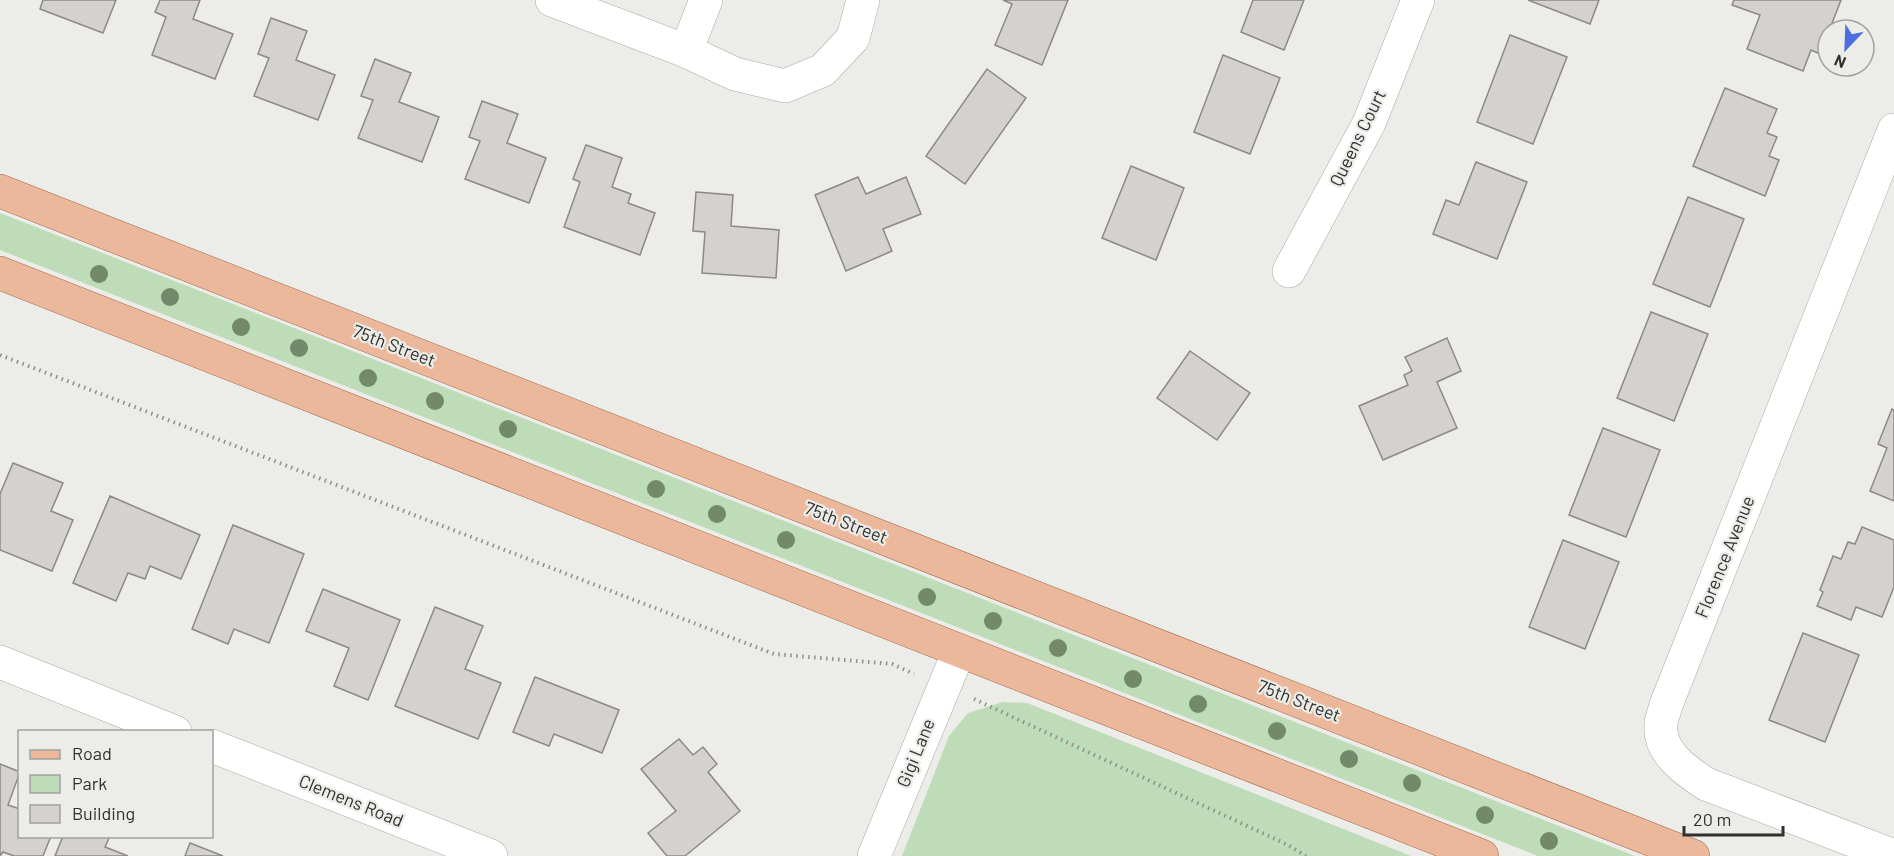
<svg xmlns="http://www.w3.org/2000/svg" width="1894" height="856" viewBox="0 0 1894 856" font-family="Barlow,sans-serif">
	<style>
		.green { fill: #bedcb7 }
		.building { fill: #d5d1d0; stroke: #8c8988; stroke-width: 1.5 }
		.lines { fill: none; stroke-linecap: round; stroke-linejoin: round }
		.minor-casing { stroke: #aaa9a6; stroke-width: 34 }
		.major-casing { stroke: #a2694b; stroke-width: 34 }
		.path { stroke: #8f8f8c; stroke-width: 4; stroke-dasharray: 1.5 4.5; stroke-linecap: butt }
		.minor { stroke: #fff; stroke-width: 33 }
		.major { stroke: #ecb89c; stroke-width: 33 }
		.tree { fill: #72896a }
		.labels { text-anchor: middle; stroke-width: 4.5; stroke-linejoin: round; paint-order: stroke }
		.street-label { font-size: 18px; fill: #30302f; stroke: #ecece8 }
	</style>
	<rect width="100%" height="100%" fill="#ecece8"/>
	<!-- green -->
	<g class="green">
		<path d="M0 213 205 293 1635 856H1538L0 250Z"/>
		<path d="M1003 702 1027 703 1411 856H902L949 736 968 713Z"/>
	</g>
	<!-- building -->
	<g class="building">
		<path d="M43 0H116L103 33 40 9Z"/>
		<path d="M160 0H200L193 19 233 34 215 79 152 55 166 17 155 12Z"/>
		<path d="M1003 0H1068L1042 65 995 45 1012 4Z"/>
		<path d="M1253 0H1304L1284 50 1241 32Z"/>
		<path d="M1528 0H1599L1590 24Z"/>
		<path d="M1734 0H1841L1820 54 1811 50 1803 71 1747 49 1760 15 1732 5Z"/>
		<path d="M271 18 307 31 296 60 335 75 318 120 254 96 269 58 258 54Z"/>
		<path d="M1510 35 1567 57 1533 144 1477 122Z"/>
		<path d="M1223 55 1280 78 1250 154 1194 132Z"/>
		<path d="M375 59 411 73 399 102 439 117 422 162 358 138 373 100 361 96Z"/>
		<path d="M987 69 1026 98 965 184 926 156Z"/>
		<path d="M1725 88 1777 109 1767 133 1777 137 1769 156 1779 160 1765 196 1693 166Z"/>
		<path d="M482 101 518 114 507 143 546 158 529 203 465 179 480 141 469 137Z"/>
		<path d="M586 145 622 158 612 187 631 194 628 203 655 213 640 255 564 227 580 182 573 179Z"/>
		<path d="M1476 162 1527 182 1497 259 1433 234 1446 200 1459 205Z"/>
		<path d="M1131 166 1184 188 1156 260 1102 238Z"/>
		<path d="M858 177 866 194 906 177 921 214 883 229 892 251 846 271 815 195Z"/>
		<path d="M696 192 733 195 731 226 779 230 776 278 702 273 705 232 693 231Z"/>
		<path d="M1688 197 1744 219 1710 307 1653 284Z"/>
		<path d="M1651 312 1708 334 1674 421 1617 398Z"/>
		<path d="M1447 338 1461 371 1437 382 1457 428 1383 460 1359 406 1408 385 1404 375 1412 371 1405 357Z"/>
		<path d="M1190 351 1250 393 1217 440 1157 398Z"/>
		<path d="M1892 409 1894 410V501L1870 491 1887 448 1878 444Z"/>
		<path d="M1603 428 1660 450 1626 537 1569 515Z"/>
		<path d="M13 463 63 483 51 511 73 520 52 571 0 550V494Z"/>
		<path d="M110 496 200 535 181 579 150 566 145 579 128 573 116 601 73 583Z"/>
		<path d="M233 525 304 554 269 643 234 629 228 644 192 629Z"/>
		<path d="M1862 527 1894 540V587L1882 617 1856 607 1851 620 1817 606 1823 592 1820 590 1833 556 1841 559 1848 542 1855 544Z"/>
		<path d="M1563 540 1619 562 1585 649 1529 627Z"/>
		<path d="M323 589 400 620 368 700 334 686 349 648 306 631Z"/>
		<path d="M435 607 483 626 465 669 501 683 478 739 395 706Z"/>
		<path d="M1803 633 1859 655 1825 742 1769 720Z"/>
		<path d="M535 677 619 710 602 753 554 734 549 746 513 732Z"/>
		<path d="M679 739 693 755 703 747 717 764 708 772 740 811 685 856H667L648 833 676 811 641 769Z"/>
		<path d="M0 764 20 772 8 805 20 809V836H51L43 856H14L3 852 0 856Z"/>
		<path d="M63 836H110L105 847 128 856H55Z"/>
		<path d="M190 843 223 856H185Z"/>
	</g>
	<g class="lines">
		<defs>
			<g id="minor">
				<path d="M552 0 686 51 735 74 785 86 823 70 853 38 863 0"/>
				<path d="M686 51 706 0"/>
				<path d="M1894 130 1666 705C1665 711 1661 718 1661 724 1658 752 1686 771 1706 784L1894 856"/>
				<path d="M1289 271 1369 123 1418 0"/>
				<path d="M0 662 175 732"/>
				<path d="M212 746 491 856"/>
				<path d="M874 856 959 651"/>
			</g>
			<g id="major">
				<path d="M0 191 1693 856"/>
				<path d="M0 273 1482 856"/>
			</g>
		</defs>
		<!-- minor casing -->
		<use href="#minor" class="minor-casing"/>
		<!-- major casing -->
		<use href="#major" class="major-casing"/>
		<!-- path -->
		<g class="path">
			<path d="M0 355 774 654 892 664 914 674"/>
			<path d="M974 699 1288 845 1306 856"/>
		</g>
		<!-- minor -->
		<use href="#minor" class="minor"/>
		<!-- major -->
		<use href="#major" class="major"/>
	</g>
	<!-- trees -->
	<g class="tree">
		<circle cx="99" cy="274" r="9"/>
		<circle cx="170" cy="297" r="9"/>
		<circle cx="241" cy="327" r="9"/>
		<circle cx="299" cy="348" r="9"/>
		<circle cx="368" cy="378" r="9"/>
		<circle cx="435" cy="401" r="9"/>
		<circle cx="508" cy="429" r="9"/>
		<circle cx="656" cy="489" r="9"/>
		<circle cx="717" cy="514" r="9"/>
		<circle cx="786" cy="540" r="9"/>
		<circle cx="927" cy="597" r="9"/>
		<circle cx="993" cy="621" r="9"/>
		<circle cx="1058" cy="648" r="9"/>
		<circle cx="1133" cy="679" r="9"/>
		<circle cx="1198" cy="704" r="9"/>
		<circle cx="1277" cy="731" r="9"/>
		<circle cx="1349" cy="759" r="9"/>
		<circle cx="1412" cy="783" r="9"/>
		<circle cx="1485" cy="815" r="9"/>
		<circle cx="1549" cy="841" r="9"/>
	</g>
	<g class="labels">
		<!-- street labels -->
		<g class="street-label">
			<text transform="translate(1358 138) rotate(-64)" y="6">Queens Court</text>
			<text transform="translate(394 346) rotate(21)" y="6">75th Street</text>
			<text transform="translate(846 523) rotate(21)" y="6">75th Street</text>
			<text transform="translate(1725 557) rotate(-68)" y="6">Florence Avenue</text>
			<text transform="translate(1299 701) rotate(21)" y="6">75th Street</text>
			<text transform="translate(916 753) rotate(-68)" y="6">Gigi Lane</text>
			<text transform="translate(351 801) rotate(22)" y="6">Clemens Road</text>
		</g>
	</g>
	<!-- legend -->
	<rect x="18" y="730" width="195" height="108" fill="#ecece8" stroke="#a1a19e" stroke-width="1.5"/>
	<rect x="30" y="750" width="30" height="9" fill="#ecb89c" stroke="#a1a19e" stroke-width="1.5"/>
	<text x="72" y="760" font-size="18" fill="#30302f">Road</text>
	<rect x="30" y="775" width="30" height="18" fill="#bedcb7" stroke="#a1a19e" stroke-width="1.5"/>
	<text x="72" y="790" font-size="18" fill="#30302f">Park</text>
	<rect x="30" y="805" width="30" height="18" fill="#d5d1d0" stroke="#a1a19e" stroke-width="1.5"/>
	<text x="72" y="820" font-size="18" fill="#30302f">Building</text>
	<!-- north arrow -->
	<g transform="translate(1846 48) rotate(203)"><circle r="28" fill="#ecece8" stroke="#a1a19e" stroke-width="1.5"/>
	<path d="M0-4.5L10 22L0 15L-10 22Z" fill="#4d6de1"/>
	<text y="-9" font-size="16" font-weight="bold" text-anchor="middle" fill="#30302f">N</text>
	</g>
	<!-- scale -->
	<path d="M1684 826v9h99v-9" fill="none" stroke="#30302f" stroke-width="3"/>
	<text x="1693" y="826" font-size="18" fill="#30302f" stroke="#ecece8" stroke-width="4.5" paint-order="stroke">20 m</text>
</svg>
